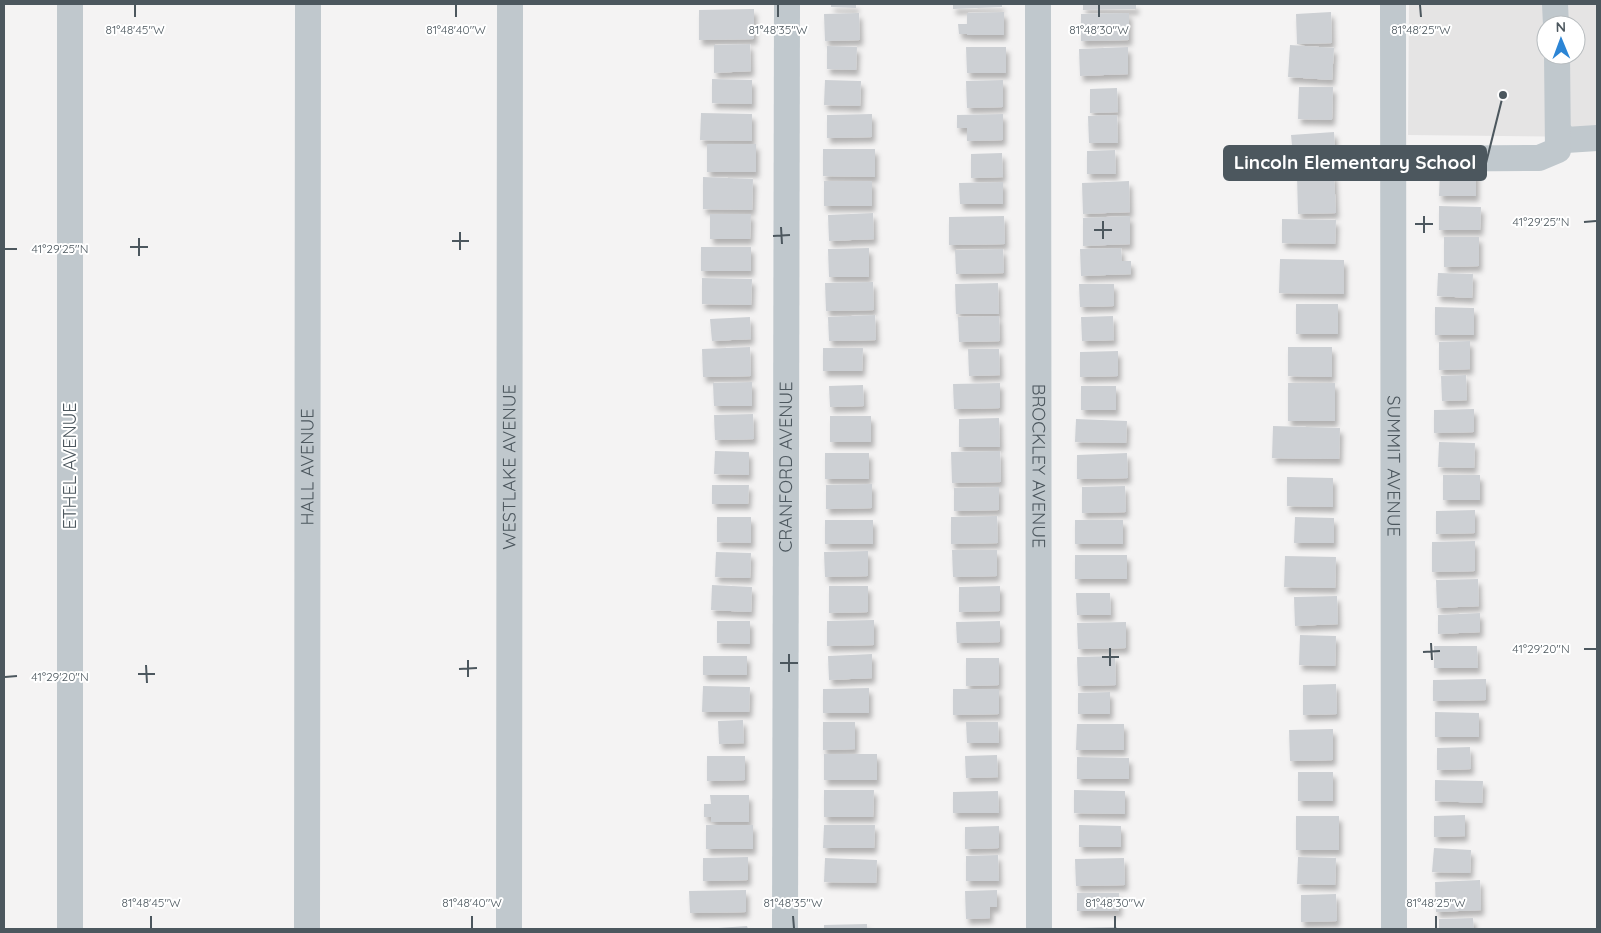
<svg xmlns="http://www.w3.org/2000/svg" width="1601" height="933" viewBox="0 0 1601 933" font-family="Quicksand,sans-serif">
	<style>
		.education { fill: #e5e4e4; fill-rule: evenodd }
		.building { fill: #cdd0d4; filter: url(#shadow) }
		.lines { fill: none; stroke-linecap: round; stroke-linejoin: round }
		.minor { stroke: #c0c8cd; stroke-width: 26 }
		.ticks { fill: none; stroke: #4c575e; stroke-width: 2 }
		.labels { text-anchor: middle; stroke-width: 4; stroke-linejoin: round; paint-order: stroke }
		.street-label { font-size: 18px; fill: #4c575e; stroke: #fff }
		.ticks-label { font-size: 12px; text-anchor: middle; fill: #4c575e; stroke: #fff; stroke-width: 4; stroke-linejoin: round; paint-order: stroke }
		.leader { fill: none; stroke: #4c575e; stroke-width: 2 }
		.callout-dot { fill: #4c575e; stroke: #fff; stroke-width: 2 }
		.callout { fill: #4c575e; stroke: #4c575e; stroke-width: 2 }
		.callout-label { font-size: 19px; text-anchor: middle; font-weight: bold; fill: #fff }
	</style>
	<defs>
		<filter id="shadow"><feDropShadow dx="3" dy="5.5" stdDeviation="2.5" flood-color="#0004"/></filter>
	</defs>
	<rect width="100%" height="100%" fill="#f4f3f3"/>
	<!-- education -->
	<path class="education" d="M1409 4H1597V137L1408 135ZM1546 25H1576V55H1546Z"/>
	<!-- building -->
	<g class="building">
		<path d="M831 4H856V8L831 7Z"/>
		<path d="M953 4H1002V7L953 9Z"/>
		<path d="M1083 4H1136V9L1083 10Z"/>
		<path d="M754 9V39L699 40V10Z"/>
		<path d="M1004 12V35H967V34H959L958 24H967V13Z"/>
		<path d="M1331 12 1332 43 1297 44 1296 14Z"/>
		<path d="M859 13 860 40 825 41 824 14Z"/>
		<path d="M1129 13V40L1081 41V14Z"/>
		<path d="M750 44 751 71 714 73V45Z"/>
		<path d="M1290 45 1334 48 1332 80 1288 77Z"/>
		<path d="M827 46 857 47 856 70 827 69Z"/>
		<path d="M966 47H1006V73H967Z"/>
		<path d="M1128 47V74L1080 76 1079 49Z"/>
		<path d="M712 79 752 80V104L712 103Z"/>
		<path d="M825 80 861 81 860 106 824 105Z"/>
		<path d="M1003 80V107L967 108 966 81Z"/>
		<path d="M1299 87H1333L1332 120 1298 119Z"/>
		<path d="M1117 88 1118 112 1090 113V89Z"/>
		<path d="M701 113 752 114V141L700 140Z"/>
		<path d="M872 114V137L827 138V115Z"/>
		<path d="M1003 114V140L967 141V128H957V115Z"/>
		<path d="M1117 115 1118 143H1089L1088 116Z"/>
		<path d="M1334 132 1336 163 1294 167 1291 135Z"/>
		<rect x="707" y="144" width="49" height="28"/>
		<path d="M823 149H875V177L823 176Z"/>
		<path d="M1115 150 1116 174H1087V151Z"/>
		<path d="M1002 153 1003 177 971 178V154Z"/>
		<path d="M1440 171H1476V196H1439Z"/>
		<path d="M1334 174 1336 213 1298 214 1297 175Z"/>
		<path d="M703 177 753 179 752 210 703 209Z"/>
		<rect x="824" y="181" width="48" height="25"/>
		<path d="M1129 181 1130 212 1083 214 1082 183Z"/>
		<path d="M1003 182V204H960L959 183Z"/>
		<path d="M1439 206 1481 207 1480 230H1439Z"/>
		<path d="M873 213 874 239 829 241 828 215Z"/>
		<path d="M710 214H751L750 239H710Z"/>
		<path d="M1004 216 1005 244 949 245V217Z"/>
		<path d="M1130 216V244L1083 246V218Z"/>
		<path d="M1282 219 1336 220 1335 244 1282 243Z"/>
		<path d="M1444 237H1479V266L1444 267Z"/>
		<rect x="701" y="247" width="50" height="24"/>
		<path d="M869 248V277H829L828 249Z"/>
		<path d="M1121 248 1122 261H1131V274L1081 276 1080 249Z"/>
		<path d="M1003 249 1004 273 956 274 955 250Z"/>
		<path d="M1280 259 1344 260V294L1279 293Z"/>
		<path d="M1438 273 1473 274 1472 298 1437 296Z"/>
		<path d="M702 278 752 279 751 305 702 304Z"/>
		<path d="M873 282 874 310 826 311 825 283Z"/>
		<path d="M998 283 999 314H956L955 284Z"/>
		<path d="M1079 284H1114V306L1080 307Z"/>
		<rect x="1296" y="304" width="42" height="30"/>
		<path d="M1435 307 1474 308V335H1435Z"/>
		<path d="M875 315 876 340 829 341 828 317Z"/>
		<path d="M999 316 1000 341 959 342 958 317Z"/>
		<path d="M1113 316 1114 340 1082 341 1081 317Z"/>
		<path d="M750 317 751 339 712 341 710 319Z"/>
		<path d="M1470 341V369L1439 370V342Z"/>
		<path d="M750 347 751 376 703 377 702 349Z"/>
		<path d="M1288 347H1332V377L1288 376Z"/>
		<path d="M823 348H863L862 371H823Z"/>
		<path d="M968 349H999L1000 375 969 376Z"/>
		<path d="M1118 351V376L1080 377V352Z"/>
		<path d="M1466 375 1467 400 1442 401 1441 376Z"/>
		<path d="M752 382V406H714L713 383Z"/>
		<path d="M1000 383V408L954 409 953 384Z"/>
		<rect x="1288" y="383" width="47" height="38"/>
		<path d="M863 385 864 406 830 407 829 386Z"/>
		<rect x="1081" y="386" width="35" height="24"/>
		<path d="M1474 409V432L1434 433V410Z"/>
		<path d="M753 414 754 439 715 440 714 415Z"/>
		<rect x="830" y="416" width="41" height="26"/>
		<path d="M999 418 1000 447H959V419Z"/>
		<path d="M1076 419 1127 421 1126 443 1075 442Z"/>
		<path d="M1273 426 1340 428 1339 459 1272 458Z"/>
		<path d="M1439 442 1475 443 1474 468 1438 467Z"/>
		<path d="M715 451 749 452V475L714 474Z"/>
		<path d="M1000 451 1001 482 952 483 951 452Z"/>
		<rect x="825" y="453" width="44" height="26"/>
		<path d="M1127 453 1128 478 1077 479V455Z"/>
		<rect x="1443" y="475" width="37" height="25"/>
		<path d="M1287 477 1333 478V507L1287 506Z"/>
		<path d="M872 484V508L826 509V485Z"/>
		<path d="M712 485H749L748 504H712Z"/>
		<path d="M1125 486 1126 512 1082 513V487Z"/>
		<path d="M999 487V510L954 511V488Z"/>
		<path d="M1475 510V533L1436 534V511Z"/>
		<path d="M997 516 998 543 951 544V517Z"/>
		<path d="M717 517H751V543L717 542Z"/>
		<path d="M1295 517 1334 518V543H1294Z"/>
		<rect x="825" y="520" width="48" height="24"/>
		<rect x="1075" y="520" width="48" height="24"/>
		<path d="M1475 541V571L1432 572V542Z"/>
		<path d="M952 550H997V576L953 577Z"/>
		<path d="M868 551V576L825 577 824 552Z"/>
		<path d="M716 552 751 553 750 578 715 577Z"/>
		<rect x="1075" y="555" width="52" height="24"/>
		<path d="M1285 556 1336 557 1335 588 1284 587Z"/>
		<path d="M1478 579 1479 606 1437 608 1436 580Z"/>
		<path d="M712 585 752 587 751 612 711 610Z"/>
		<path d="M829 586H868V612L829 613Z"/>
		<path d="M1000 586V611L959 612V587Z"/>
		<path d="M1076 593H1110L1111 615H1077Z"/>
		<path d="M1337 596 1338 624 1295 626 1294 597Z"/>
		<path d="M1480 613V632L1438 634V615Z"/>
		<path d="M874 620V645L827 646V621Z"/>
		<path d="M717 621H750V644L717 643Z"/>
		<path d="M1000 621V642L957 643 956 622Z"/>
		<path d="M1126 622V648L1078 649 1077 623Z"/>
		<path d="M1300 635 1336 636 1335 666 1299 665Z"/>
		<path d="M1434 646H1477L1478 668H1434Z"/>
		<path d="M872 654V678L829 680 828 656Z"/>
		<rect x="703" y="656" width="44" height="19"/>
		<path d="M1115 656 1116 685 1078 686 1077 657Z"/>
		<path d="M966 658H999V685L966 686Z"/>
		<path d="M1486 679V700L1433 701V680Z"/>
		<path d="M1336 684 1337 714 1303 715V685Z"/>
		<path d="M703 686 750 687 749 712H702Z"/>
		<path d="M869 688V713H823V689Z"/>
		<path d="M953 689H999V714L953 715Z"/>
		<path d="M1110 692V714H1078V693Z"/>
		<path d="M1435 712 1479 713V737H1435Z"/>
		<path d="M743 720 744 743 719 744 718 721Z"/>
		<path d="M823 722H855V749L823 750Z"/>
		<path d="M966 722H998L999 743H967Z"/>
		<path d="M1077 724H1124V750H1076Z"/>
		<path d="M1333 729V760L1290 761 1289 730Z"/>
		<path d="M1470 747 1471 769 1437 770V748Z"/>
		<rect x="824" y="754" width="53" height="26"/>
		<path d="M997 755 998 777 966 778 965 756Z"/>
		<path d="M707 756H745V780L707 781Z"/>
		<path d="M1077 757 1129 758V779H1077Z"/>
		<rect x="1298" y="772" width="35" height="29"/>
		<path d="M1435 780 1483 781 1482 803 1435 801Z"/>
		<path d="M824 790H874L873 817H824Z"/>
		<path d="M1074 790 1125 791V814L1074 813Z"/>
		<path d="M998 791 999 813H953V792Z"/>
		<path d="M710 795H749V822H711V817H704V804H711Z"/>
		<path d="M1465 815V836L1434 837V816Z"/>
		<rect x="1296" y="816" width="43" height="34"/>
		<rect x="706" y="825" width="47" height="24"/>
		<path d="M824 825H875L874 848H823Z"/>
		<path d="M1079 825 1121 826V847H1079Z"/>
		<path d="M999 826V848L965 849V827Z"/>
		<path d="M1434 848 1471 850 1470 873 1432 872Z"/>
		<path d="M998 855 999 881H966V856Z"/>
		<path d="M748 857V880L703 881V858Z"/>
		<path d="M1298 857 1336 858 1335 885 1297 884Z"/>
		<path d="M825 858 877 860 876 883 824 882Z"/>
		<path d="M1124 858 1125 885 1076 886 1075 859Z"/>
		<path d="M1480 880 1481 910 1436 912 1435 882Z"/>
		<path d="M746 890V912L690 913 689 891Z"/>
		<path d="M997 890V907H990V918L966 919 965 891Z"/>
		<rect x="1077" y="893" width="42" height="18"/>
		<path d="M1336 894 1337 921 1301 922V895Z"/>
		<path d="M1473 918 1474 929H1439V919Z"/>
		<path d="M867 924V929H824V925Z"/>
		<path d="M747 926 748 929H718V928Z"/>
		<path d="M1117 927V929H1080V928Z"/>
	</g>
	<g class="lines">
		<!-- minor -->
		<g class="minor">
			<path id="s1" d="M1038 4 1039 929"/>
			<path id="s2" d="M1393 4 1394 929"/>
			<path d="M1555 4 1556 25"/>
			<path d="M1558 131 1566 140 1597 138"/>
			<path d="M1393 159 1539 158 1558 150 1557 55"/>
			<path d="M70 929V4"/>
			<path id="s3" d="M307 929 308 4"/>
			<path id="s4" d="M509 929 510 4"/>
			<path id="s5" d="M785 929 787 4"/>
		</g>
	</g>
	<!-- ticks -->
	<path class="ticks" d="M135 5V17M456 5V17M778 5V17M1099 5V17M1420 5 1421 17M1424 216V233M1103 221V239M1584 222 1596 221M1415 224H1433M781 227 782 244M1094 230H1112M460 232V250M773 236 790 235M139 238V256M452 241H469M130 247H148M5 249H17M1431 643 1432 660M1110 648V666M1584 649H1596M1423 652 1440 651M789 654V672M1102 657H1119M468 660V677M780 663H798M146 665 147 683M459 669 477 668M138 674H155M5 677 17 676M151 916V928M472 916V928M793 916 794 928M1115 916V928M1436 916V928"/>
	<g class="labels">
		<!-- street labels -->
		<g class="street-label">
			<text transform="translate(70 466) rotate(-90)" y="6">ETHEL AVENUE</text>
			<text dy="6" stroke="none"><textPath href="#s3" startOffset="462">HALL AVENUE</textPath></text>
			<text dy="6" stroke="none"><textPath href="#s4" startOffset="462">WESTLAKE AVENUE</textPath></text>
			<text dy="6" stroke="none"><textPath href="#s2" startOffset="462">SUMMIT AVENUE</textPath></text>
			<text dy="6" stroke="none"><textPath href="#s5" startOffset="462">CRANFORD AVENUE</textPath></text>
			<text dy="6" stroke="none"><textPath href="#s1" startOffset="462">BROCKLEY AVENUE</textPath></text>
		</g>
	</g>
	<g class="ticks-label">
		<text x="135" y="34">81°48'45"W</text>
		<text x="456" y="34">81°48'40"W</text>
		<text x="778" y="34">81°48'35"W</text>
		<text x="1099" y="34">81°48'30"W</text>
		<text x="1421" y="34">81°48'25"W</text>
		<text x="1541" y="226">41°29'25"N</text>
		<text x="60" y="253">41°29'25"N</text>
		<text x="1541" y="653">41°29'20"N</text>
		<text x="60" y="681">41°29'20"N</text>
		<text x="151" y="907">81°48'45"W</text>
		<text x="472" y="907">81°48'40"W</text>
		<text x="793" y="907">81°48'35"W</text>
		<text x="1115" y="907">81°48'30"W</text>
		<text x="1436" y="907">81°48'25"W</text>
	</g>
	<!-- callouts -->
	<path class="leader" d="M1503 95L1486 163"/>
	<circle class="callout-dot" cx="1503" cy="95" r="5"/>
	<rect class="callout" x="1224" y="146" width="262" height="34" rx="5"/>
	<g class="callout-label">
		<text x="1355" y="169">Lincoln Elementary School</text>
	</g>
	<!-- border -->
	<rect width="1601" height="933" fill="none" stroke="#4c575e" stroke-width="10"/>
	<!-- north arrow -->
	<g transform="translate(1561 40) rotate(359)"><circle r="24" fill="#ffffff" stroke="#b7bcbf"/>
	<path d="M0-4L9 19L0 12L-9 19Z" fill="#2c85d5"/>
	<text y="-8" font-size="14" font-weight="bold" text-anchor="middle" fill="#4c575e">N</text>
	</g>
</svg>
